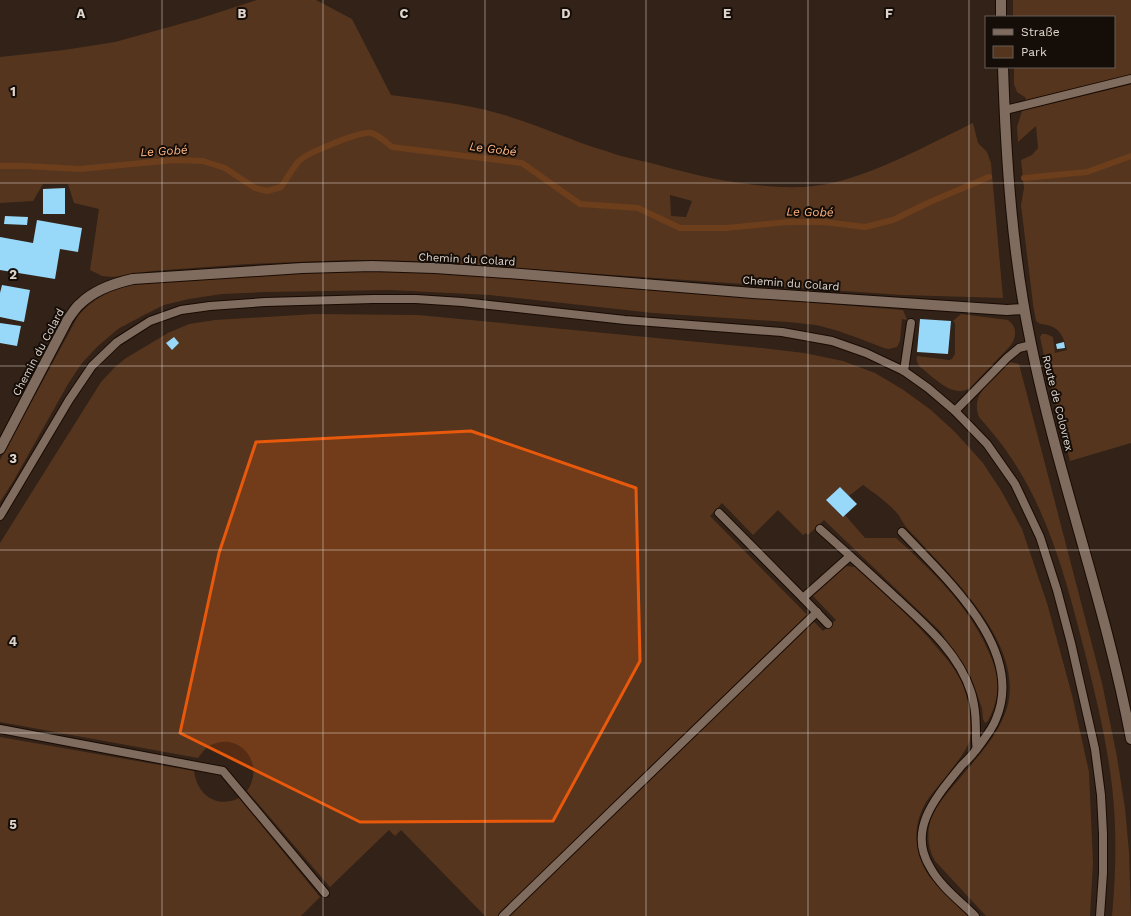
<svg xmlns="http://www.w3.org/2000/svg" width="1131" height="916" viewBox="0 0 1131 916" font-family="'Work Sans',sans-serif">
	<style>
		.green { fill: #56351e; fill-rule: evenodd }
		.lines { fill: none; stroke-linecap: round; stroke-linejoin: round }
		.stream { stroke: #6c3e1c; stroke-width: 6 }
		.building { fill: #98d8f9 }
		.lane-casing { stroke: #190b03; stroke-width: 10 }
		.street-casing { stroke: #190b03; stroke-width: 12 }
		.secondary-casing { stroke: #190b03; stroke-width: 12 }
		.lane { stroke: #7f6c5f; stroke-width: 8 }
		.street { stroke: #7f6c5f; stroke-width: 10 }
		.secondary { stroke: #7f6c5f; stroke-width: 10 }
		.marked { fill: #e8590c; fill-opacity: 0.2; stroke: #e8590c; stroke-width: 3; stroke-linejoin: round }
		.grid { fill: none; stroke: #e0d5cd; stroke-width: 1; stroke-opacity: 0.55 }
		.labels { text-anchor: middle; stroke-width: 4; stroke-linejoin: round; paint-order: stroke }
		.street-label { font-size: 11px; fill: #e0d5cd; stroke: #140d08 }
		.water-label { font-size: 12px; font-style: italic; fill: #fdb37f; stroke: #140d08 }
		.grid-label { font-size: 13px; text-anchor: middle; font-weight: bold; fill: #e0d5cd; stroke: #140d08; stroke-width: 4; stroke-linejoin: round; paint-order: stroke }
	</style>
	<rect width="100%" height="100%" fill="#322217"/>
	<!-- green -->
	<g class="green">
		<path d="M257 0H316L352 19 391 95C426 100 463 103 497 113 534 123 569 140 606 151 619 156 633 159 647 162 680 171 714 180 748 184 772 187 797 189 821 185 871 177 927 145 973 123L978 143 987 152 991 163 1003 298 902 295 412 261 348 260 248 264 152 271 113 277 102 276 90 270 99 209 74 203 68 184H43L33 201 0 203V57L64 50 115 42 198 19ZM670 195 692 201 686 217 671 216Z"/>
		<path d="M1013 0H1131V443L1070 461 1050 384 1040 337 1042 334H1046L1053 337 1055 353 1067 350C1063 334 1058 325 1040 324L1036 321 1033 304 1021 205 1024 188 1021 160 1032 155 1038 148 1036 126 1018 142 1017 127 1026 98 1017 92 1014 84V67H1114V17H1013Z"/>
		<path d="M372 270 427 271 903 310 907 320 902 319 900 341 897 347 889 349 884 348 858 338 835 330 816 325 788 322 653 313 489 295 390 290 265 292 222 294 189 299 164 305 144 315 118 329 98 346 82 363 68 384 14 480 0 502V460L78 316C95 296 116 287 141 283L302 272Z"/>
		<path d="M314 314 418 315 761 348 804 353 843 361 875 373 902 389 931 410 955 432 983 463 1002 492 1022 529 1047 603 1072 695 1089 772 1093 863 1090 916H986L935 861C929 850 927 839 929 826 932 810 944 797 954 785 974 761 1004 731 1009 699 1018 641 956 581 920 542 916 537 910 532 906 527 902 522 900 516 896 512 886 501 874 493 863 485L849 496 840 487 826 500 842 517 845 515 865 538H896C931 570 967 604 987 648 992 659 997 671 998 683 998 697 994 709 988 721L985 723 983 719 982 708 970 675 940 631 824 520 808 535 806 533 803 535 778 510 753 535 722 503 710 516 823 631 836 620 813 596 846 566 855 567C884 594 914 619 939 650 948 660 958 673 963 685 968 698 973 725 970 739 967 750 958 761 951 770 944 780 935 789 928 799 912 823 913 852 929 876L969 916H485L401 830 395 836 389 830 330 887 247 791C266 764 240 731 211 745 205 748 202 753 198 758L0 722V543L101 382 115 367 126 358 168 333 189 324 215 320Z"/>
		<path d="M961 314 1008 320C1017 327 1017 336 1011 345L970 388C952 399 934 377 920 367 917 363 916 360 917 356L949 360 952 359 955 354V323L953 321Z"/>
		<path d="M1010 362 1019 364 1102 683 1117 757 1125 808 1129 852 1131 916H1112C1116 873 1117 829 1112 786 1107 742 1096 697 1085 653 1067 583 1049 510 1005 449 997 438 988 427 979 417 969 393 996 377 1010 362Z"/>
		<path d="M0 737 194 771C197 795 217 809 239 798L320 897 301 916H0Z"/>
	</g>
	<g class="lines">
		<!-- stream -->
		<g class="stream">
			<path d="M0 166H27L80 169 174 160 203 161 225 168 255 188 267 191 281 187C287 179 292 169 299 161 307 153 360 131 371 133 379 135 386 142 392 147L522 163 580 204 638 208 680 228H726L788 222H825L865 227 893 220 930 202 989 177"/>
			<path d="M1024 178 1087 172 1131 156"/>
		</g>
	</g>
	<!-- building -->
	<g class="building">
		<path d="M65 188V214H43V189Z"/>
		<path d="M5 216 28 217 27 225 4 224Z"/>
		<path d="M37 220 82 228 78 252 60 249 55 279 0 270V237L33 243Z"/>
		<path d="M2 285 30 290 24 322 0 317V293Z"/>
		<path d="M920 319 951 321 948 354 917 352Z"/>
		<path d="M0 323 21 326 17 346 0 343Z"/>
		<path d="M174 337 179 343 172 350 166 343Z"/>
		<path d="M1064 342 1065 348 1057 349 1056 344Z"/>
		<path d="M840 487 857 504 843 517 826 500Z"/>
	</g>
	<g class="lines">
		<defs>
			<g id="lane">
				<path d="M1005 110 1131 79"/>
				<path d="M904 371 911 323"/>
				<path d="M955 411 1007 358 1019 348 1031 345"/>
				<path d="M719 513 803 598"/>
				<path d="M0 516 69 400 92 366 117 342 150 321 181 310 210 306 265 302 373 299H416L462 302 625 320 782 332 832 341 866 353 904 371 928 388 955 411 987 444 1015 484 1040 537 1057 590 1071 643 1095 749 1101 795 1103 834V873L1100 916"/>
				<path d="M820 529C844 550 868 572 892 594 922 622 958 651 971 692 976 708 976 724 976 740 976 743 977 747 976 749 974 754 966 761 962 765 939 794 906 828 930 867 940 886 960 901 975 916"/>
				<path d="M902 532C945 578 1026 649 996 719 992 730 983 740 976 750"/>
				<path d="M828 624 803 598 850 556"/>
				<path d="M0 729 223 771 325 893"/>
				<path d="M503 916 817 612"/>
			</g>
			<path id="street" d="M0 449 68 319C72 314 75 308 80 304 94 290 115 283 133 279L302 268 372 266 435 268 521 274 753 293 1007 310 1024 309"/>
			<g id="secondary">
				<path d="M1001 0V17"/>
				<path d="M1003 67C1006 160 1012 253 1031 344 1058 477 1106 605 1131 739"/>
			</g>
		</defs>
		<!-- lane casing -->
		<use href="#lane" class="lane-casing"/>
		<!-- street casing -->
		<use href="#street" class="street-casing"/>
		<!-- secondary casing -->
		<use href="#secondary" class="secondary-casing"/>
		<!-- lane -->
		<use href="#lane" class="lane"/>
		<!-- street -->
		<use href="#street" class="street"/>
		<!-- secondary -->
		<use href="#secondary" class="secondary"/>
	</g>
	<!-- marked area -->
	<path class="marked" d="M471 431 636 488 640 661 553 821 360 822 180 733 219 553 256 442Z"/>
	<!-- grid -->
	<path class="grid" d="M162 0V916M323 0V916M485 0V916M646 0V916M808 0V916M969 0V916M0 183H1131M0 366H1131M0 550H1131M0 733H1131"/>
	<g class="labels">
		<!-- street labels -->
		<g class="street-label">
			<text transform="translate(467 259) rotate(3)" y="4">Chemin du Colard</text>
			<text transform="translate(791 283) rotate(4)" y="4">Chemin du Colard</text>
			<text transform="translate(38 352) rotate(-62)" y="4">Chemin du Colard</text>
			<text transform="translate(1058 403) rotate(76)" y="4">Route de Colovrex</text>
		</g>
		<!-- water labels -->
		<g class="water-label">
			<text transform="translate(493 149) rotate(7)" y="4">Le Gobé</text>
			<text transform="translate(164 151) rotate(-3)" y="4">Le Gobé</text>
			<text transform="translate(810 212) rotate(1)" y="4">Le Gobé</text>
		</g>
	</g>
	<g class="grid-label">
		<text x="81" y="18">A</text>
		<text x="242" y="18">B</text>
		<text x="404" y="18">C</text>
		<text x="566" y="18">D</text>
		<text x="727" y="18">E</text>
		<text x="889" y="18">F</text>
		<text x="13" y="96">1</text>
		<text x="13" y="279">2</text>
		<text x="13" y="463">3</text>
		<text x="13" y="646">4</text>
		<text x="13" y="829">5</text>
	</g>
	<!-- legend -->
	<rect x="985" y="16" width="130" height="52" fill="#140d08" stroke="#665d57"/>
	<rect x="993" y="29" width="20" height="6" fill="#7f6c5f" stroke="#665d57"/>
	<text x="1021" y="36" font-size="12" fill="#e0d5cd">Straße</text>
	<rect x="993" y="46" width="20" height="12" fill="#56351e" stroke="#665d57"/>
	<text x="1021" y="56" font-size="12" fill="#e0d5cd">Park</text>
</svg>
